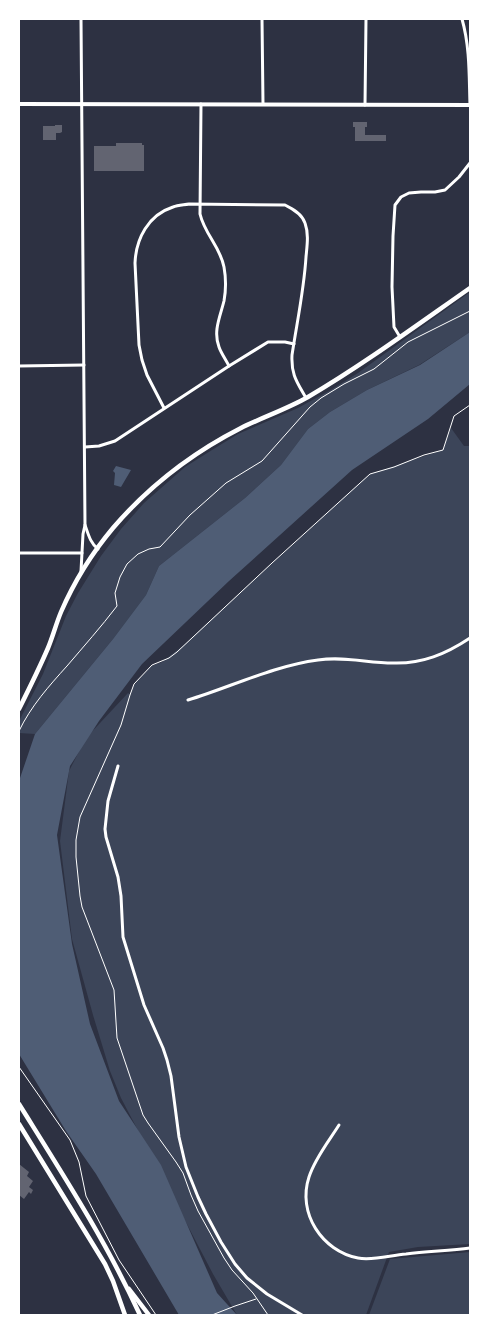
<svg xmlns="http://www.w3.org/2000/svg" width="489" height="1334" viewBox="0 0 489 1334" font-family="'Golos Text',sans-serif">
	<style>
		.green { fill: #3c4559 }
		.water { fill: #4f5d75 }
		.building { fill: #626471 }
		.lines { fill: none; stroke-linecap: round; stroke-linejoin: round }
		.path { stroke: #fff; stroke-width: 1 }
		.minor { stroke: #fff; stroke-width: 3 }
		.tertiary { stroke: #fff; stroke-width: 4 }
		.secondary { stroke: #fff; stroke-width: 4.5 }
	</style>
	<rect width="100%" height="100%" fill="#2d3142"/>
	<!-- green -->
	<g class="green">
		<path d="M470 292V332L419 365 367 390 330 412 308 429 281 465 245 498 159 566 146 595 113 639 35 734 19 733V721L43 674 66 616 78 593 101 556 121 529 144 503 185 467 212 450 238 434 298 408 329 391 358 373Z"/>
		<path d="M451 428 464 446H470V1244L418 1247 389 1252 366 1315H237L213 1274 121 1098 110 1071 93 1015 72 939 60 841 69 771 86 738 128 693 130 694 134 685 151 666 162 662 185 644 253 581 370 474 443 450Z"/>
		<path d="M470 1252V1315H369L390 1259Z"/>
	</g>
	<!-- water -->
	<g class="water">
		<path d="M470 332V384L428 419 352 470 229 581 142 664 99 721 70 766 57 835 72 944 90 1024 119 1101 161 1165 217 1293 237 1315H179L96 1174 66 1131 19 1054V781L35 734 113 639 146 595 159 566 245 498 281 465 308 429 330 412 367 390 420 365Z"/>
		<path d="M116 466 131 470 121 487 114 485 115 473 113 471Z"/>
	</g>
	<!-- building -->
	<g class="building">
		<path d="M353 122H367V127H365V135H386V141H355V127H353Z"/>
		<path d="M55 125H62V132L60 133H56V140H43V126H55Z"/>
		<path d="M116 143H142V145H144V171H94V146H116Z"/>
		<path d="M19 1164 29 1172 27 1176 33 1181 29 1187 33 1190 31 1194 29 1192 24 1199 19 1195Z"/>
	</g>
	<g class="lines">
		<!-- path -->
		<g class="path">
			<path d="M19 731C31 706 49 686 67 666 84 646 101 627 117 606L115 593 120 577 127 564 138 554 149 549 160 547 190 515 226 483 262 461 310 407 321 398 344 384 374 369 408 342 470 311"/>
			<path d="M19 1067 70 1140 79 1162 86 1196 119 1260 156 1315"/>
			<path d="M212 1315 235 1306 256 1299"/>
			<path d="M268 1315 253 1293 232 1270 224 1258 198 1211 191 1195 183 1173 176 1162 148 1123 143 1115 117 1038 114 990 82 907 80 896 76 857V840L80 817 121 725 130 695 134 684 152 665 169 658 177 652 272 563 370 474 394 467 424 455 443 450 454 416 470 405"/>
		</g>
		<!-- minor -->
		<g class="minor">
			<path d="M81 19 85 525 83 534 81 571"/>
			<path d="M262 19 263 104"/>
			<path d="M462 19C470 47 469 76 470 105"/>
			<path d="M201 104 200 214C205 235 220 246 224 267 226 278 226 290 224 301 220 317 213 331 219 347 221 353 226 360 229 366"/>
			<path d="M365 105 366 19"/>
			<path d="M400 337 394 327 392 287 393 236 395 205 401 197 409 193 421 192H435L445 190 459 177 470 163"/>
			<path d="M19 366 84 365"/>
			<path d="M164 408 147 375 142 360 139 345 135 263C136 239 148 215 173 207 178 205 184 205 189 204L285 205C293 209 302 214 305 223 309 234 307 246 306 257 304 290 297 322 292 355 291 375 297 382 306 398"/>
			<path d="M85 447 99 446 115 441 229 366 268 342H285L294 344"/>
			<path d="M85 525C88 533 90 543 98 549"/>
			<path d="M19 553H82"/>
			<path d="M188 700C231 687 273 666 318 660 344 656 368 663 393 663 422 664 446 654 470 638"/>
			<path d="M118 766 108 801 105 829 106 837 118 877 121 896 123 937 144 1005 163 1048 167 1060 171 1076 179 1137 186 1167 198 1197 206 1214 221 1242 235 1264 247 1278 267 1294 302 1315"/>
			<path d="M339 1125C329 1141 315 1158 309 1177 297 1213 322 1251 358 1258 373 1261 391 1255 406 1254 427 1251 449 1251 470 1248"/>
		</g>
		<!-- tertiary -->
		<path class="tertiary" d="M19 104 470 105"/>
		<!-- secondary -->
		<g class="secondary">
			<path d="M19 709C29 689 39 669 48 648 53 636 56 624 61 612 74 582 92 553 113 528 149 486 192 453 241 428 263 417 287 409 308 397 364 364 417 325 470 288"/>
			<path d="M19 1104C62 1173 106 1241 140 1315"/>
			<path d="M19 1124 105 1264 113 1281 125 1315"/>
			<path d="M129 1289 149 1315"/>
		</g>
	</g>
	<!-- border -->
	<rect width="489" height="1334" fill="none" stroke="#ffffff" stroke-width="40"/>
</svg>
